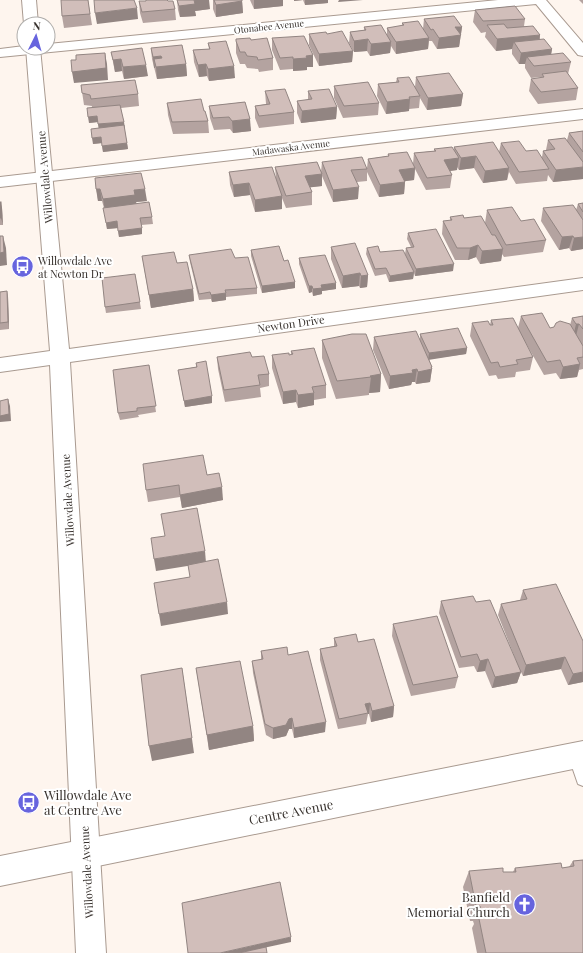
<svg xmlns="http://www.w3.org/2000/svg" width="583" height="953" viewBox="0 0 583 953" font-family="'Playfair Display',serif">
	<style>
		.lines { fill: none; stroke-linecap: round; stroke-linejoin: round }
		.service-casing { stroke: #a99a90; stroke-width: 2 }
		.minor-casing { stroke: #a99a90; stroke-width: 2 }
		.tertiary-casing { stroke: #a99a90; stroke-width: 2 }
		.service { fill: #fff; fill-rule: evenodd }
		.minor { fill: #fff; fill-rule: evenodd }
		.tertiary { fill: #fff; fill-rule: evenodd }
		.wall { fill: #b4a3a0 }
		.shaded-wall { fill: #928582 }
		.building { fill: #d1beba; stroke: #928582 }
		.labels { text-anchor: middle; stroke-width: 4; stroke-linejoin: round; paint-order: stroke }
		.far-street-label { font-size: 9px; fill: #38322e; stroke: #fff }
		.street-label { font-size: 11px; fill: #38322e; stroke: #fff }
		.poi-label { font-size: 11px; fill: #38322e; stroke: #fff; text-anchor: start }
		.near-poi-label { font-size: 13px; fill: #38322e; stroke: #fff; text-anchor: start }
		.near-street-label { font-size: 13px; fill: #38322e; stroke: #fff }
	</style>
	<rect width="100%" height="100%" fill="#fef5ee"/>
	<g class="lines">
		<defs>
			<path id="service" d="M575 748 580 750 583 757V786L578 784 568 755 570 750Z"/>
			<g id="minor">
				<path d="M498 0H546L583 43V56L578 55 536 4 0 57V49L24 46V48H48V44Z"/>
				<path d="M583 109V119L0 187V177Z"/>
				<path d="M583 741V767L0 886V856Z"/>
			</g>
			<g id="tertiary">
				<path d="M22 0H36L38 24H24Z"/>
				<path d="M26 48H40L69 349 583 278V290L70 362 106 953H76L50 365 0 372V358L50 351Z"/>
			</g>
		</defs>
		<!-- service casing -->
		<use href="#service" class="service-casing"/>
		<!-- minor casing -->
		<use href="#minor" class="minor-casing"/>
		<!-- tertiary casing -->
		<use href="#tertiary" class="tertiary-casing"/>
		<!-- service -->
		<use href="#service" class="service"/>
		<!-- minor -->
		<use href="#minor" class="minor"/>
		<!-- tertiary -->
		<use href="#tertiary" class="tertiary"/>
	</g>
	<!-- wall -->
	<g class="wall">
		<path d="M88 0 92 25 64 28 62 16Z"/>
		<path d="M146 0 168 1 175 9 176 20 143 23 140 13 139 1H146Z"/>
		<path d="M177 0 210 9 195 11 196 16 180 17 178 10Z"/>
		<path d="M213 0H242L243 13 216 17 213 9Z"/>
		<path d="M250 0H283V6L254 9Z"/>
		<path d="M294 0H328V3L305 5 303 0 294 1Z"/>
		<path d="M579 0H583V4Z"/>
		<path d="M475 10 525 19 524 26 540 35V40L552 49 551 54 571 62 568 74 578 88 576 100 538 104 529 91 531 79 541 78V77L531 78 525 68V64H519L512 54V49L496 51 485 37 486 32 481 33 473 22Z"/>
		<path d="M424 19 462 27 459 47 437 49 432 41H429V40L428 49 396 54 391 46 390 53 370 56 367 51 354 52 349 43 350 32 364 30V27L387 34V28L402 26V23L423 29Z"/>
		<path d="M309 34 353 51 352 62 319 66 309 45Z"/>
		<path d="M272 38 313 55V67H307V70L293 71V69L280 70 272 50Z"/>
		<path d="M251 40 273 58V70L259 72 258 69 247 68 245 64H240L236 53V41Z"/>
		<path d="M208 43 235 78 209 81 207 76 199 77 194 62 193 50 209 49Z"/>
		<path d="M151 48 186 64 187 76 157 79 152 59Z"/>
		<path d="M111 52 148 76 124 79 122 71 115 72Z"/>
		<path d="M416 77 463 94 461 106 427 110 420 98 419 108 409 109V111L386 114 377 96 378 84 396 82 397 78 415 87Z"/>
		<path d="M81 85 138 94 139 106 121 108 128 149 103 152 102 143 93 144 99 128 98 122 89 123 92 106 84 105Z"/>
		<path d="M334 86 379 103 378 115 343 118 334 98Z"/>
		<path d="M265 91 294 112V124L259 128 255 118V106L266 104Z"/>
		<path d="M308 91 337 107 336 119 301 123 297 113V101L308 100Z"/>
		<path d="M245 102 251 131 233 133 230 129 214 130 210 118 209 106Z"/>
		<path d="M167 103 204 111 208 121 209 133 173 134 168 115Z"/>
		<path d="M583 131V179L553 182 548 175 547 181 516 184 509 172 507 180 483 183 474 168 459 170 457 167V170L450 171 452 175 450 188 426 190 415 169 414 180 405 181 404 194 379 197 367 172V181L357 182 358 199 333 202 322 176V186L310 187 312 192V205L286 208 282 198V209L255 212 250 195 234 197 230 185 229 172 276 178 275 167 321 172 322 162 367 168 368 159 388 156V154L413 164 414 153 434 151V149L454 150V147L499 152 501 143 526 151 542 157 543 151 546 150 548 140H567L569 133Z"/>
		<path d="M95 178 147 201 136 202 137 204 152 217 153 224 141 225 142 234 119 237 118 228 107 229 104 208 102 201H98Z"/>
		<path d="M0 202 2 208 3 225H0Z"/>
		<path d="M583 203V249L571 251 569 248 559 250 541 221 543 208 576 210 578 204Z"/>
		<path d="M487 210 521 221 546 240 543 252 504 257 502 254 501 261 480 264 476 257 468 260H455L442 234 443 221H450V217L464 218 492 235 485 223Z"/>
		<path d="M408 233 453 271 415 276 414 273 413 279 389 282 386 274 375 276 366 254 367 248 380 252 405 254 406 248 411 247 407 239Z"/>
		<path d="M331 247 368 275 367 287 360 288 359 286 342 288 331 259Z"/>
		<path d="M251 250 284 261 295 282V288L262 293 251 256Z"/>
		<path d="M189 255 235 258 257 288V294L226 297V300L212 302 211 299 199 300 190 262Z"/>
		<path d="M142 256 177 263 193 289 194 301 151 308Z"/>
		<path d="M299 258 336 289 322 291V294L313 296 312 292 309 293 299 264Z"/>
		<path d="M135 274 141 309 106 313 105 307Z"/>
		<path d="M7 291 8 297 9 329 0 330V292Z"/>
		<path d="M521 316 550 328 570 325 572 318 583 316V369L579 370 577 377 560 379 556 373 544 375 523 338 533 357 530 370 516 372 515 377 498 379 496 375 489 376 470 336 472 323 490 325 491 320 518 328Z"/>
		<path d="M420 334 467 348 466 354 429 359 432 367 430 382 416 384 415 382H412L411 385 389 389 373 350 374 337 420 339Z"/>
		<path d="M322 340 381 374 380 392 369 393V395L336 399 322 358Z"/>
		<path d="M291 351 326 385V398L314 400V405L298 408 296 402 283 404 272 368V355H291Z"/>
		<path d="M217 357H252L269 374V386L260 388 261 397 225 402 218 369Z"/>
		<path d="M196 363 212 403 185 407 178 370 196 367Z"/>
		<path d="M149 365 156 412 138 415 139 417 120 420 118 413Z"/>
		<path d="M207 475 223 500 182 508 180 497 148 502 146 490Z"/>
		<path d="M523 590 583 682 568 685 561 669 523 676 521 672 517 683 492 688 485 671 477 672 474 666 459 668 439 613 441 601 476 602 517 663 498 615 501 604 520 600Z"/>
		<path d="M393 624 458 677 455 688 411 696 392 636Z"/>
		<path d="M334 638 358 642 394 706 393 717 371 722 369 714H368L366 724 338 729 320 660V649L334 646Z"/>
		<path d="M261 651 288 655 325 732 294 738 292 729H289L286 736 273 739 266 735 253 673 252 661 261 660Z"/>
		<path d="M196 668 253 726 254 741 209 750Z"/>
		<path d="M583 860V953H477L472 928 474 924 473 921H470L463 887 469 871 503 872H513L515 868H562L569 867 573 861Z"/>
	</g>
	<!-- shaded-wall -->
	<g class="shaded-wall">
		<path d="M194 0H209L210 9 195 11 196 16 180 17 179 6Z"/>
		<path d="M254 0H283V6L254 9Z"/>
		<path d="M294 0H303L294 1Z"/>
		<path d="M305 0H328V3L305 5Z"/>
		<path d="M339 0H363L338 2Z"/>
		<path d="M242 1 243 13 216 17V5Z"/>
		<path d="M137 8 138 19 97 24 95 13Z"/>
		<path d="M455 27H462L459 47 437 49 439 38Z"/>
		<path d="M540 35 538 46 514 42 512 49 496 51 497 39Z"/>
		<path d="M429 38 428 49 396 54V42Z"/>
		<path d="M368 39 367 51 354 52V41Z"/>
		<path d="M391 42 390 53 370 56 371 44Z"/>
		<path d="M552 49 550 61 527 57 525 64H519L521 53Z"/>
		<path d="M353 51 352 62 319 66V54Z"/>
		<path d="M105 53 107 64 108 80 74 83 72 72Z"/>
		<path d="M313 55V67H307V70L293 71V59L306 56Z"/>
		<path d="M161 56 186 64 187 76 157 79 156 67 154 59 155 68H154L153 57Z"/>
		<path d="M121 59 122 71 115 72 113 60Z"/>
		<path d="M206 64 207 76 199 77 198 65Z"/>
		<path d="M146 65 148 76 124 79 123 67Z"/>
		<path d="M234 66 235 78 209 81 208 69Z"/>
		<path d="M463 94 461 106 427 110 428 98Z"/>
		<path d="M410 99 409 111 386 114 387 102Z"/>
		<path d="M337 107 336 119 301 123 302 111Z"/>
		<path d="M97 116 98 122 89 123 88 117Z"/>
		<path d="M250 119 251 131 233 133 232 121Z"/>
		<path d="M124 122 125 128 99 131 98 124Z"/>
		<path d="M101 137 102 143 93 144 92 138Z"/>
		<path d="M127 143 128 149 103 152 102 146Z"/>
		<path d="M476 156 474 168 459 170 461 158Z"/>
		<path d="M459 158 457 170 442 172 444 160Z"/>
		<path d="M583 167V179L553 182 556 170Z"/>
		<path d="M415 168 414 180 398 182 399 170Z"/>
		<path d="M509 168 507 180 483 183 485 171Z"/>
		<path d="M322 174V186L305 188V176Z"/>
		<path d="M405 182 404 194 379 197 380 185Z"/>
		<path d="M249 183 250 195 234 197 233 185Z"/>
		<path d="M359 187 358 199 333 202V190Z"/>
		<path d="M96 189H100L102 201H98Z"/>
		<path d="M145 189 147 201 136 202 137 207 105 212 103 199 134 190Z"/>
		<path d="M282 196V209L255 212V200Z"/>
		<path d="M1 202 2 208 3 225 1 218Z"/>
		<path d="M117 221 118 228 107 229 106 223Z"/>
		<path d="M142 228V234L119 237 118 231Z"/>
		<path d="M3 236 6 248 7 265 0 266V253Z"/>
		<path d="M573 236 569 248 559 250 562 237Z"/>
		<path d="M583 237V249L571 251 574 238Z"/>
		<path d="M478 245 476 257 468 260 470 248Z"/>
		<path d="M503 249 501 261 480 264 482 251Z"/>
		<path d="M454 264 453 271 415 276 416 269Z"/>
		<path d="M414 272 413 279 389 282 390 276Z"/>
		<path d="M360 273 359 286 342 288 343 276Z"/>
		<path d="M368 275 367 287 360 288 361 276Z"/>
		<path d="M295 282V288L262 293V286Z"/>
		<path d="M336 283V289L322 291V294L313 296V289L321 285Z"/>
		<path d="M309 286H312V292L309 293Z"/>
		<path d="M193 289 194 301 151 308 149 295Z"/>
		<path d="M7 291 8 297 9 329 8 322Z"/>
		<path d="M226 293V300L212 302 211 295Z"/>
		<path d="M576 324H579L576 336 573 337Z"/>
		<path d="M467 348 466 354 428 360 429 353Z"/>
		<path d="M580 364 577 377 560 379 563 367Z"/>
		<path d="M417 369 415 382H412L411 385 389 389 390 376 412 370Z"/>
		<path d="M432 369 430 382 416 384 418 372Z"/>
		<path d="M381 374 380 392 369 393 371 377 370 376Z"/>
		<path d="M296 390V402L283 404V392Z"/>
		<path d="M314 393V405L298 408V395Z"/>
		<path d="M212 396V403L185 407 184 401Z"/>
		<path d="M8 399 10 406 11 421 0 422V416Z"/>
		<path d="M222 487 223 500 182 508 180 495Z"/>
		<path d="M205 551 206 563 156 571 154 559Z"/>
		<path d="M227 602 228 614 161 626 159 614Z"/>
		<path d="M565 657 561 669 523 676 526 665Z"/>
		<path d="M488 659 485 671 477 672 480 661Z"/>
		<path d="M182 668 194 753 152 761 149 746Z"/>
		<path d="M521 672 517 683 492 688 495 677Z"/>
		<path d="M583 672V682L568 685 573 674Z"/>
		<path d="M370 703 369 714H368L365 704Z"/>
		<path d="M394 706 393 717 371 722 372 711Z"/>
		<path d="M292 718V729H289L286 736 273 739V728L289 719Z"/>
		<path d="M326 722 325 732 294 738V728Z"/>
		<path d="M253 726 254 741 209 750 207 735Z"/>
		<path d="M291 937V942L240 953H220Z"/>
	</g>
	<!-- building -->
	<g class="building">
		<path d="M61 0H88L90 14 62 16Z"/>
		<path d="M94 0H134L137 8 95 13Z"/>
		<path d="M146 0H167L168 1H173L175 9 142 12 139 1H146Z"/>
		<path d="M177 0H194L195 4 179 6Z"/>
		<path d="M214 0H242V1L216 5Z"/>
		<path d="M515 6 525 19 483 21 475 10Z"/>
		<path d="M454 16 462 27H455L461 35 439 38 433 29 431 30 424 19Z"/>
		<path d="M418 21 429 38 396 42 387 28 404 25 402 23Z"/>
		<path d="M504 24 507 28 533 26 540 35 497 39 487 25Z"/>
		<path d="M381 25 391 42 371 44 368 39 354 41 350 32 366 30 364 27Z"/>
		<path d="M342 31 353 51 319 54 309 34 326 32 327 34Z"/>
		<path d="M304 36 313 55 306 56 307 58 293 59V57L280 58 272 38Z"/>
		<path d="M250 38 251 40 267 38 273 58 258 60 257 57 247 56 245 52H240L236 41V39Z"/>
		<path d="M544 39 552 49 521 53 514 42Z"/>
		<path d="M226 41 234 66 208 69 206 64 198 65 193 50 210 49 208 43Z"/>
		<path d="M182 45 186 64 156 67 154 59 162 58 161 56 153 57 151 48Z"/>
		<path d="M142 48 146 65 123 67 121 59 113 60 111 52Z"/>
		<path d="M105 53 106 68 72 72 71 60H76V55Z"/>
		<path d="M563 53 571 62 534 66 527 57Z"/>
		<path d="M566 71 578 88 541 92 531 79 544 77 542 74Z"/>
		<path d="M449 73 463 94 428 98 416 77Z"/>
		<path d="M409 77 420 96 409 97 410 99 387 102 378 84 399 82 397 78Z"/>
		<path d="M135 80 138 94 91 99 90 95 82 93 81 85Z"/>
		<path d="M368 82 379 103 344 106 334 86Z"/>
		<path d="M285 89 294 112 259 116 255 106 270 104 265 91Z"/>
		<path d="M329 89 337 107 302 111 297 101 312 99 308 91Z"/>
		<path d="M201 99 204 111H205L208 121 172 122 167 103Z"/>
		<path d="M245 102 250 119 232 121 229 117 213 118 209 106Z"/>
		<path d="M120 105 124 122 98 124 97 116 88 117 87 108Z"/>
		<path d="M124 125 127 143 102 146 101 137 92 138 91 129Z"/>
		<path d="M583 131V152L569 133Z"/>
		<path d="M565 138 583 162V167L556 170 543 151 555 149 548 140Z"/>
		<path d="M519 141 526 151 537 150 549 169 519 172 501 143Z"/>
		<path d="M493 142 509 168 485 171 476 156 461 158 454 147Z"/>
		<path d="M452 147 459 158 444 160 452 175 427 178 414 153 436 151 434 149Z"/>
		<path d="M407 152 415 168 399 170 405 182 380 185 368 159 389 156 388 154Z"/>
		<path d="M362 157 367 169 351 170 359 187 333 190 322 162Z"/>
		<path d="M317 162 322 174 305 176 312 192 286 196 275 167Z"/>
		<path d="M272 167 282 196 255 200 249 183 233 185 229 172Z"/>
		<path d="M141 173 145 189 134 190 135 195 103 199 100 189H96L95 178Z"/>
		<rect x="0" y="202" width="1" height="16"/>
		<path d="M149 202 152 217 140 218 142 228 118 231 117 221 106 223 103 208Z"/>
		<path d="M583 203V212L578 204Z"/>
		<path d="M573 205 583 220V237L574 238 573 236 562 237 543 208Z"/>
		<path d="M512 207 521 221 534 219 546 240 506 245 487 210Z"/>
		<path d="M463 215 464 218 481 216 492 235H495L503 249 482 251 478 245 470 248H457L443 221 452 220 450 217Z"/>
		<path d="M436 229 454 264 416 269 406 248 414 247 408 233Z"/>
		<path d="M0 236H3L4 252 0 253Z"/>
		<path d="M355 243 368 275 361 276 360 273 343 276 331 247Z"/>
		<path d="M279 246 284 261 288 260 295 282 262 286 251 250Z"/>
		<path d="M378 246 380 252 403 250 414 272 390 276 386 268 375 269 367 248Z"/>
		<path d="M231 249 235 258 248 257 257 288 225 290 226 293 211 295 210 292 199 294 189 255Z"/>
		<path d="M174 252 177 263 187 262 193 289 149 295 142 256Z"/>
		<path d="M325 255 336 283 321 285 322 288 313 289 312 286H309L299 258Z"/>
		<path d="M135 274 140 302 105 307 102 278Z"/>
		<path d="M7 291 8 322 0 323V292Z"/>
		<path d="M542 313 550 328 554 327 556 323 560 321 570 324 583 346V357L577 358 580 364 563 367 560 360 547 362 521 316Z"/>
		<path d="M583 316V329L579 324H576L572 318Z"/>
		<path d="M513 318 533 357 516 360 518 364 500 367 498 362 491 363 472 323 488 321 490 325H493L491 320Z"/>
		<path d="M458 328 467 348 429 353 420 334Z"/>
		<path d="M416 331 432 367H431L432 369 418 372 417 369 412 370 413 373 390 376 374 337Z"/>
		<path d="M352 334H366L381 374 370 376 371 377 337 381 322 340Z"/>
		<path d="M314 348 326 385 312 387 314 393 298 395 296 390 283 392 272 355 289 353V355L293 354 291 351Z"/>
		<path d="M250 352 252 357 264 356 269 374 258 375 260 385 224 390 217 357Z"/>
		<path d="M206 361 212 396 184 401 178 370 197 367 196 363Z"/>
		<path d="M149 365 156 406 137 408V411L118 413 113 370Z"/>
		<path d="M8 399 9 414 0 416V401Z"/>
		<path d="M203 455 207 475 219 473 222 487 180 495 179 485 146 490 143 464Z"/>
		<path d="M197 508 205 551 154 559 151 538 165 536 161 514Z"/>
		<path d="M218 559 227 602 159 614 154 583 190 577 188 565Z"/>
		<path d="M556 584 583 641V672L573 674 565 657 526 665 501 604 527 599 523 590Z"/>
		<path d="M473 596 476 602 490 600 521 672 495 677 488 659 480 661 477 654 461 657 441 601Z"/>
		<path d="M437 616 458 677 413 685 393 624Z"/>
		<path d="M356 634 358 642 374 639 394 706 372 711 370 703 365 704 368 713 339 719 320 649 337 646 334 638Z"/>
		<path d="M287 647 288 655 308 651 326 722 294 728 292 718 289 719 286 725 273 728 265 724 252 661 263 659 261 651Z"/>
		<path d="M240 661 253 726 207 735 196 668Z"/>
		<path d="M182 668 192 738 149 746 141 675Z"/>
		<path d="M583 860V953H486L478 914 481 913 480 906H476L469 871 503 868V872H516L515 868 561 863 562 868 574 866 573 861Z"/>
		<path d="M280 882 291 937 220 953H188L182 903Z"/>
		<path d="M266 947 267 953H239Z"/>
	</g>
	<!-- icons -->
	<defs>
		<symbol id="bus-disc" viewBox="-11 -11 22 22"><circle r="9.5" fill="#6764de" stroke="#fff"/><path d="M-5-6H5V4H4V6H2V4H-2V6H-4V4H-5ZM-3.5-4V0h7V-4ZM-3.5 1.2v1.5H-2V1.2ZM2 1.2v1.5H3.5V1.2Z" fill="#fff"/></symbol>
		<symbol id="church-disc" viewBox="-11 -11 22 22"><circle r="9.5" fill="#6764de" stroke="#fff"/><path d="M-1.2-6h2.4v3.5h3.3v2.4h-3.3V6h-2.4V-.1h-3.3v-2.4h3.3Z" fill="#fff"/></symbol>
	</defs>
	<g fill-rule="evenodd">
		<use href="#bus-disc" x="10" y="254" width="25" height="25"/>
		<use href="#bus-disc" x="16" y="790" width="25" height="25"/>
		<use href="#church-disc" x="512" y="892" width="25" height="25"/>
	</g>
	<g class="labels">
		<!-- far-street labels -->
		<g class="far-street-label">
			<text transform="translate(269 27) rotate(-6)" y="3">Otonabee Avenue</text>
			<text transform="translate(291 148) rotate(-7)" y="3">Madawaska Avenue</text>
		</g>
		<!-- street labels -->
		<g class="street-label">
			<text transform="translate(45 177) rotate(-95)" y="4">Willowdale Avenue</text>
			<text transform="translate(291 324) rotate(-8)" y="4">Newton Drive</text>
			<text transform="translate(68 500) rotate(-93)" y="4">Willowdale Avenue</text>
			<text transform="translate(87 872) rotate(-93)" y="4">Willowdale Avenue</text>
		</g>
		<!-- poi labels -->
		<g class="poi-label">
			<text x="38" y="265">Willowdale Ave<tspan x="38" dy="13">at Newton Dr</tspan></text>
		</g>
		<!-- near-poi labels -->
		<g class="near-poi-label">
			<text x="44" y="800">Willowdale Ave<tspan x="44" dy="15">at Centre Ave</tspan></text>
			<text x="510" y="902" text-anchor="end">Banfield<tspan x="510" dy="15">Memorial Church</tspan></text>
		</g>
		<!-- near-street labels -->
		<g class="near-street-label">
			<text transform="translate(291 812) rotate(-11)" y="5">Centre Avenue</text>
		</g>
	</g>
	<!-- north arrow -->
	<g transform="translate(36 36) rotate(5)"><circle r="19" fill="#ffffff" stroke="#afadab"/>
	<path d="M0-3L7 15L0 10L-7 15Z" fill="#6764de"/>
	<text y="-6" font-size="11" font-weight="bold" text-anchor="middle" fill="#38322e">N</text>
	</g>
</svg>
